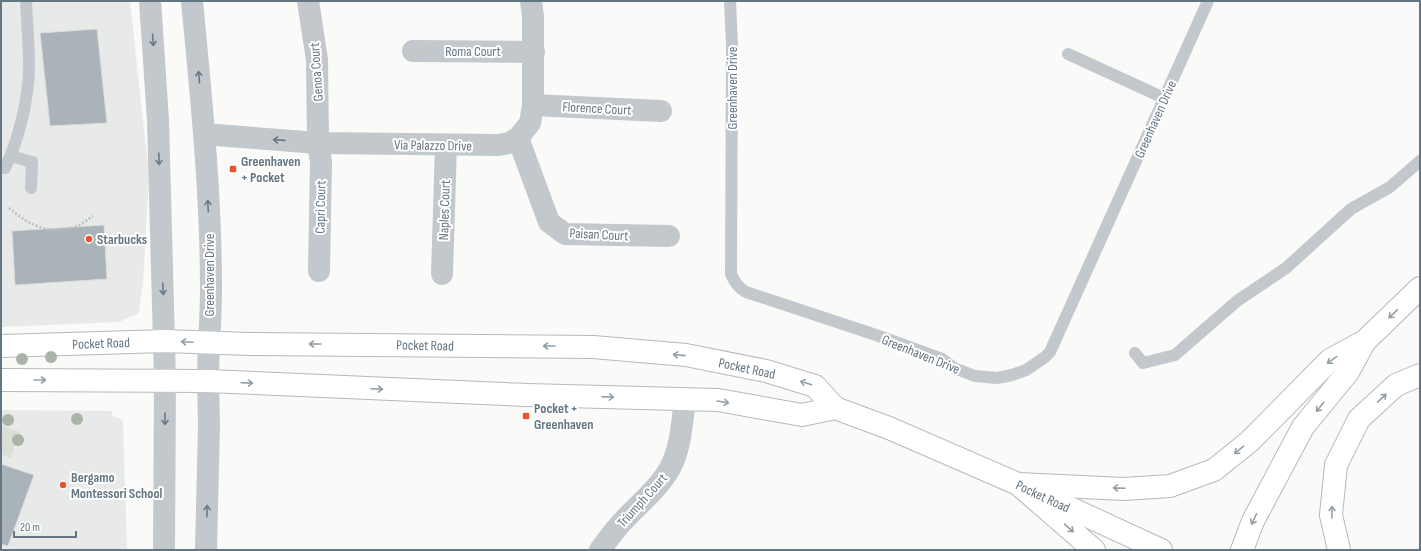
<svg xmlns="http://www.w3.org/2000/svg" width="1421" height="551" viewBox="0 0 1421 551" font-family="'Sofia Sans Condensed',sans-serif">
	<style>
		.built { fill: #e8e9e9 }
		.green { fill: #dadfd7 }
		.building { fill: #aab3b9; stroke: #dcdcda }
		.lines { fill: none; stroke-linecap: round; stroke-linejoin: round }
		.secondary-casing { stroke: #b3babf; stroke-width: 24 }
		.motorway-casing { stroke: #b4b9bd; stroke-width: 24 }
		.path { stroke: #bbbfc2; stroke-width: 2.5; stroke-dasharray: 2 2; stroke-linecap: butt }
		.service { stroke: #c3c8cc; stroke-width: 12 }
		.minor { stroke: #c3c8cc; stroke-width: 22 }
		.tertiary { stroke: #c3c8cc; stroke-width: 22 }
		.secondary { stroke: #fff; stroke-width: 22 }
		.motorway { stroke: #fff; stroke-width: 22 }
		.tree { fill: #aab4a7 }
		.oneway { stroke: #6a7a87 }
		.oneway2 { stroke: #939fa8 }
		.poi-dot { fill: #e4572e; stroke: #fff; stroke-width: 1.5 }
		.labels { text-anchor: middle; stroke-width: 4; stroke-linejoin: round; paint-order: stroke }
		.street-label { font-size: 14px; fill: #657683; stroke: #fff }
		.poi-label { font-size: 14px; font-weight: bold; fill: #657683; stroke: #fff; text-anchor: start }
	</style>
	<rect width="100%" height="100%" fill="#fafaf8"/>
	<!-- built -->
	<g class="built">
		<path d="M1 1H130L149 175 143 282 139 313 119 322 1 327Z"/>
		<path d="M1 410 112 411V416L123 420 127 550H1Z"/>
	</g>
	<!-- green -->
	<path class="green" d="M1 425 20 432 11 458 1 454Z"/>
	<!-- building -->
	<g class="building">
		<path d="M97 29 107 123 50 126 40 33Z"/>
		<path d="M104 225 107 279 15 285 12 231Z"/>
		<path d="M1 464 34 475 8 546 1 544Z"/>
	</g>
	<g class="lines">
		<defs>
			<g id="secondary">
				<path d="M1 346 165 341 250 344 593 347 686 355 766 371 815 386 835 408 889 428 1018 484 1161 550"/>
				<path d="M1 380 208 381 527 395 718 400 802 415 835 408"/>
			</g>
			<g id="motorway">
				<path d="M1018 484 1124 489 1170 486 1214 470 1250 441 1330 360 1365 341 1420 288"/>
				<path d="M1018 484 1094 550"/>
				<path d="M1242 550 1253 521 1303 427 1348 372 1365 341"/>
				<path d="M1339 550 1331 515 1336 465 1359 419 1396 385 1420 375"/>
			</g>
		</defs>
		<!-- secondary casing -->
		<use href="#secondary" class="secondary-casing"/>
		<!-- motorway casing -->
		<use href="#motorway" class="motorway-casing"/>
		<!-- path -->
		<path class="path" d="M9 208C29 225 49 236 77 226 83 224 88 219 93 216"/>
		<!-- service -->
		<g class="service">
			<path d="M730 1 732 45 731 274C735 283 738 287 746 292L876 335 942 359 954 368 975 376 997 378 1012 375 1026 370 1045 357 1050 352 1208 1"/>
			<path d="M1068 54 1164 98"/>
			<path d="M11 156 32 162 31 188"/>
			<path d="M5 168C19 139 29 98 29 65 29 44 27 22 26 1"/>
			<path d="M1135 353 1143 363 1175 355 1237 301 1286 268 1351 209 1390 187 1420 161"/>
		</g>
		<!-- minor -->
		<g class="minor">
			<path d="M308 1 317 60 318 143 321 162 319 271"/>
			<path d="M413 51 534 52"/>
			<path d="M533 105 661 111"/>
			<path d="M204 134 318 143 498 145 509 143 518 138 530 123 533 105V16L531 1"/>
			<path d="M518 138 549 222 565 234 669 236"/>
			<path d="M442 274 446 145"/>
			<path d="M164 550 165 380"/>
			<path d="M206 550 209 425 208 381"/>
			<path d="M600 550C608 539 616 528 625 519 640 503 659 488 670 468 681 448 682 422 685 399"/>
		</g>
		<!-- tertiary -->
		<g class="tertiary">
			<path d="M150 1 158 120 165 380"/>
			<path d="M192 1C201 96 211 192 211 288 211 319 208 350 208 381"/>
		</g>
		<!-- secondary -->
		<use href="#secondary" class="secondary"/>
		<!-- motorway -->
		<use href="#motorway" class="motorway"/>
	</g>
	<!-- trees -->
	<g class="tree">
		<circle cx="51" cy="357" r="6"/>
		<circle cx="22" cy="359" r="6"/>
		<circle cx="77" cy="419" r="6"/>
		<circle cx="8" cy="420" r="6"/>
		<circle cx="18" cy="440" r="6"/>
	</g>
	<!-- one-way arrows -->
	<defs><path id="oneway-shaft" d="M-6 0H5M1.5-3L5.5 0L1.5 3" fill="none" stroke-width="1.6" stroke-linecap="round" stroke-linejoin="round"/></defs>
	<g class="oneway">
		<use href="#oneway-shaft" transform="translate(153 40) rotate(86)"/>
		<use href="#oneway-shaft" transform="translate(199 77) rotate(-95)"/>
		<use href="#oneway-shaft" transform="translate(279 140) rotate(-176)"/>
		<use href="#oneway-shaft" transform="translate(159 159) rotate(88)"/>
		<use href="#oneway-shaft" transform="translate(208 206) rotate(-93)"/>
		<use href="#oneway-shaft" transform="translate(163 289) rotate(88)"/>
		<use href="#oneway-shaft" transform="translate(165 419) rotate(90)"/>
		<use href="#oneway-shaft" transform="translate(207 511) rotate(-89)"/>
	</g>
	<g class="oneway2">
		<use href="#oneway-shaft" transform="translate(1393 314) rotate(136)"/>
		<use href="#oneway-shaft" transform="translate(187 342) rotate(-177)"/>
		<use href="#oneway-shaft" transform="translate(315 344) rotate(-180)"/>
		<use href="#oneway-shaft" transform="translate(549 346) rotate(-180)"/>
		<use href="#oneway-shaft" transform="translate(679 355) rotate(-174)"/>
		<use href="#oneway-shaft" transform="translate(1332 360) rotate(144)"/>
		<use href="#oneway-shaft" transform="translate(40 380)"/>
		<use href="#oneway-shaft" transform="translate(247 383) rotate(2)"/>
		<use href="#oneway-shaft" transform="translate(806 383) rotate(-162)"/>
		<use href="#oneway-shaft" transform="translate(377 389) rotate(2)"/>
		<use href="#oneway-shaft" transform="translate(608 397) rotate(2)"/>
		<use href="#oneway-shaft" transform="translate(1382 398) rotate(-43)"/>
		<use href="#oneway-shaft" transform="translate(723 402) rotate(9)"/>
		<use href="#oneway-shaft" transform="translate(1320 407) rotate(129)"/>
		<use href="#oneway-shaft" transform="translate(1239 450) rotate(141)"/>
		<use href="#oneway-shaft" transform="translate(1119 488) rotate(-178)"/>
		<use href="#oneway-shaft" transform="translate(1332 512) rotate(-89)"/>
		<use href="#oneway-shaft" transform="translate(1254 519) rotate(116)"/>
		<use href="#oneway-shaft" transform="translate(1069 528) rotate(41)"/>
	</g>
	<!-- markers -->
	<g class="poi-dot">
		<rect x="229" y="165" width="8" height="8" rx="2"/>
		<circle cx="89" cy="239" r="4"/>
		<rect x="522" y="412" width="8" height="8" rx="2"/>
		<circle cx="63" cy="485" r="4"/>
	</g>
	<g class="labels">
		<!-- street labels -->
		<g class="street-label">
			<text x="473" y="56">Roma Court</text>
			<text transform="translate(316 72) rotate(-94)" y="5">Genoa Court</text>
			<text transform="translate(732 88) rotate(-90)" y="5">Greenhaven Drive</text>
			<text transform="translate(597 108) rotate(3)" y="5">Florence Court</text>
			<text transform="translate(1155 119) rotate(-66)" y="5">Greenhaven Drive</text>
			<text transform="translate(433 145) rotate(1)" y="5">Via Palazzo Drive</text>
			<text transform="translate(320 207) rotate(-89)" y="5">Capri Court</text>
			<text transform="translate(444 210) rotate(-88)" y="5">Naples Court</text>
			<text transform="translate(599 234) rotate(3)" y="5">Paisan Court</text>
			<text transform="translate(209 275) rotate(-90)" y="5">Greenhaven Drive</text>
			<text transform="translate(101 343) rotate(-2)" y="5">Pocket Road</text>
			<text transform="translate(425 345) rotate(1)" y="5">Pocket Road</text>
			<text transform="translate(921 354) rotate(22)" y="5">Greenhaven Drive</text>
			<text transform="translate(747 368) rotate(12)" y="5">Pocket Road</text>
			<text transform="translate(1043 496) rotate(25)" y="5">Pocket Road</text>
			<text transform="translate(642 500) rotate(-48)" y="5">Triumph Court</text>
		</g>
		<!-- poi labels -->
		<g class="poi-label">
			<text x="241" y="166">Greenhaven<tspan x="241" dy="16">+ Pocket</tspan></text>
			<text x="97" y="244">Starbucks</text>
			<text x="534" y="413">Pocket +<tspan x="534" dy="16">Greenhaven</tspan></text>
			<text x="71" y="482">Bergamo<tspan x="71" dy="16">Montessori School</tspan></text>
		</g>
	</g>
	<!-- border -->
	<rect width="1421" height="551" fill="none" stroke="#657683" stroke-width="4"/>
	<!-- scale -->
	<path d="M14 531v6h62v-6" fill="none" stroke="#657683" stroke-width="2"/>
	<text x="20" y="531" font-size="12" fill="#657683" stroke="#ffffff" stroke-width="3" paint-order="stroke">20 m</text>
</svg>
